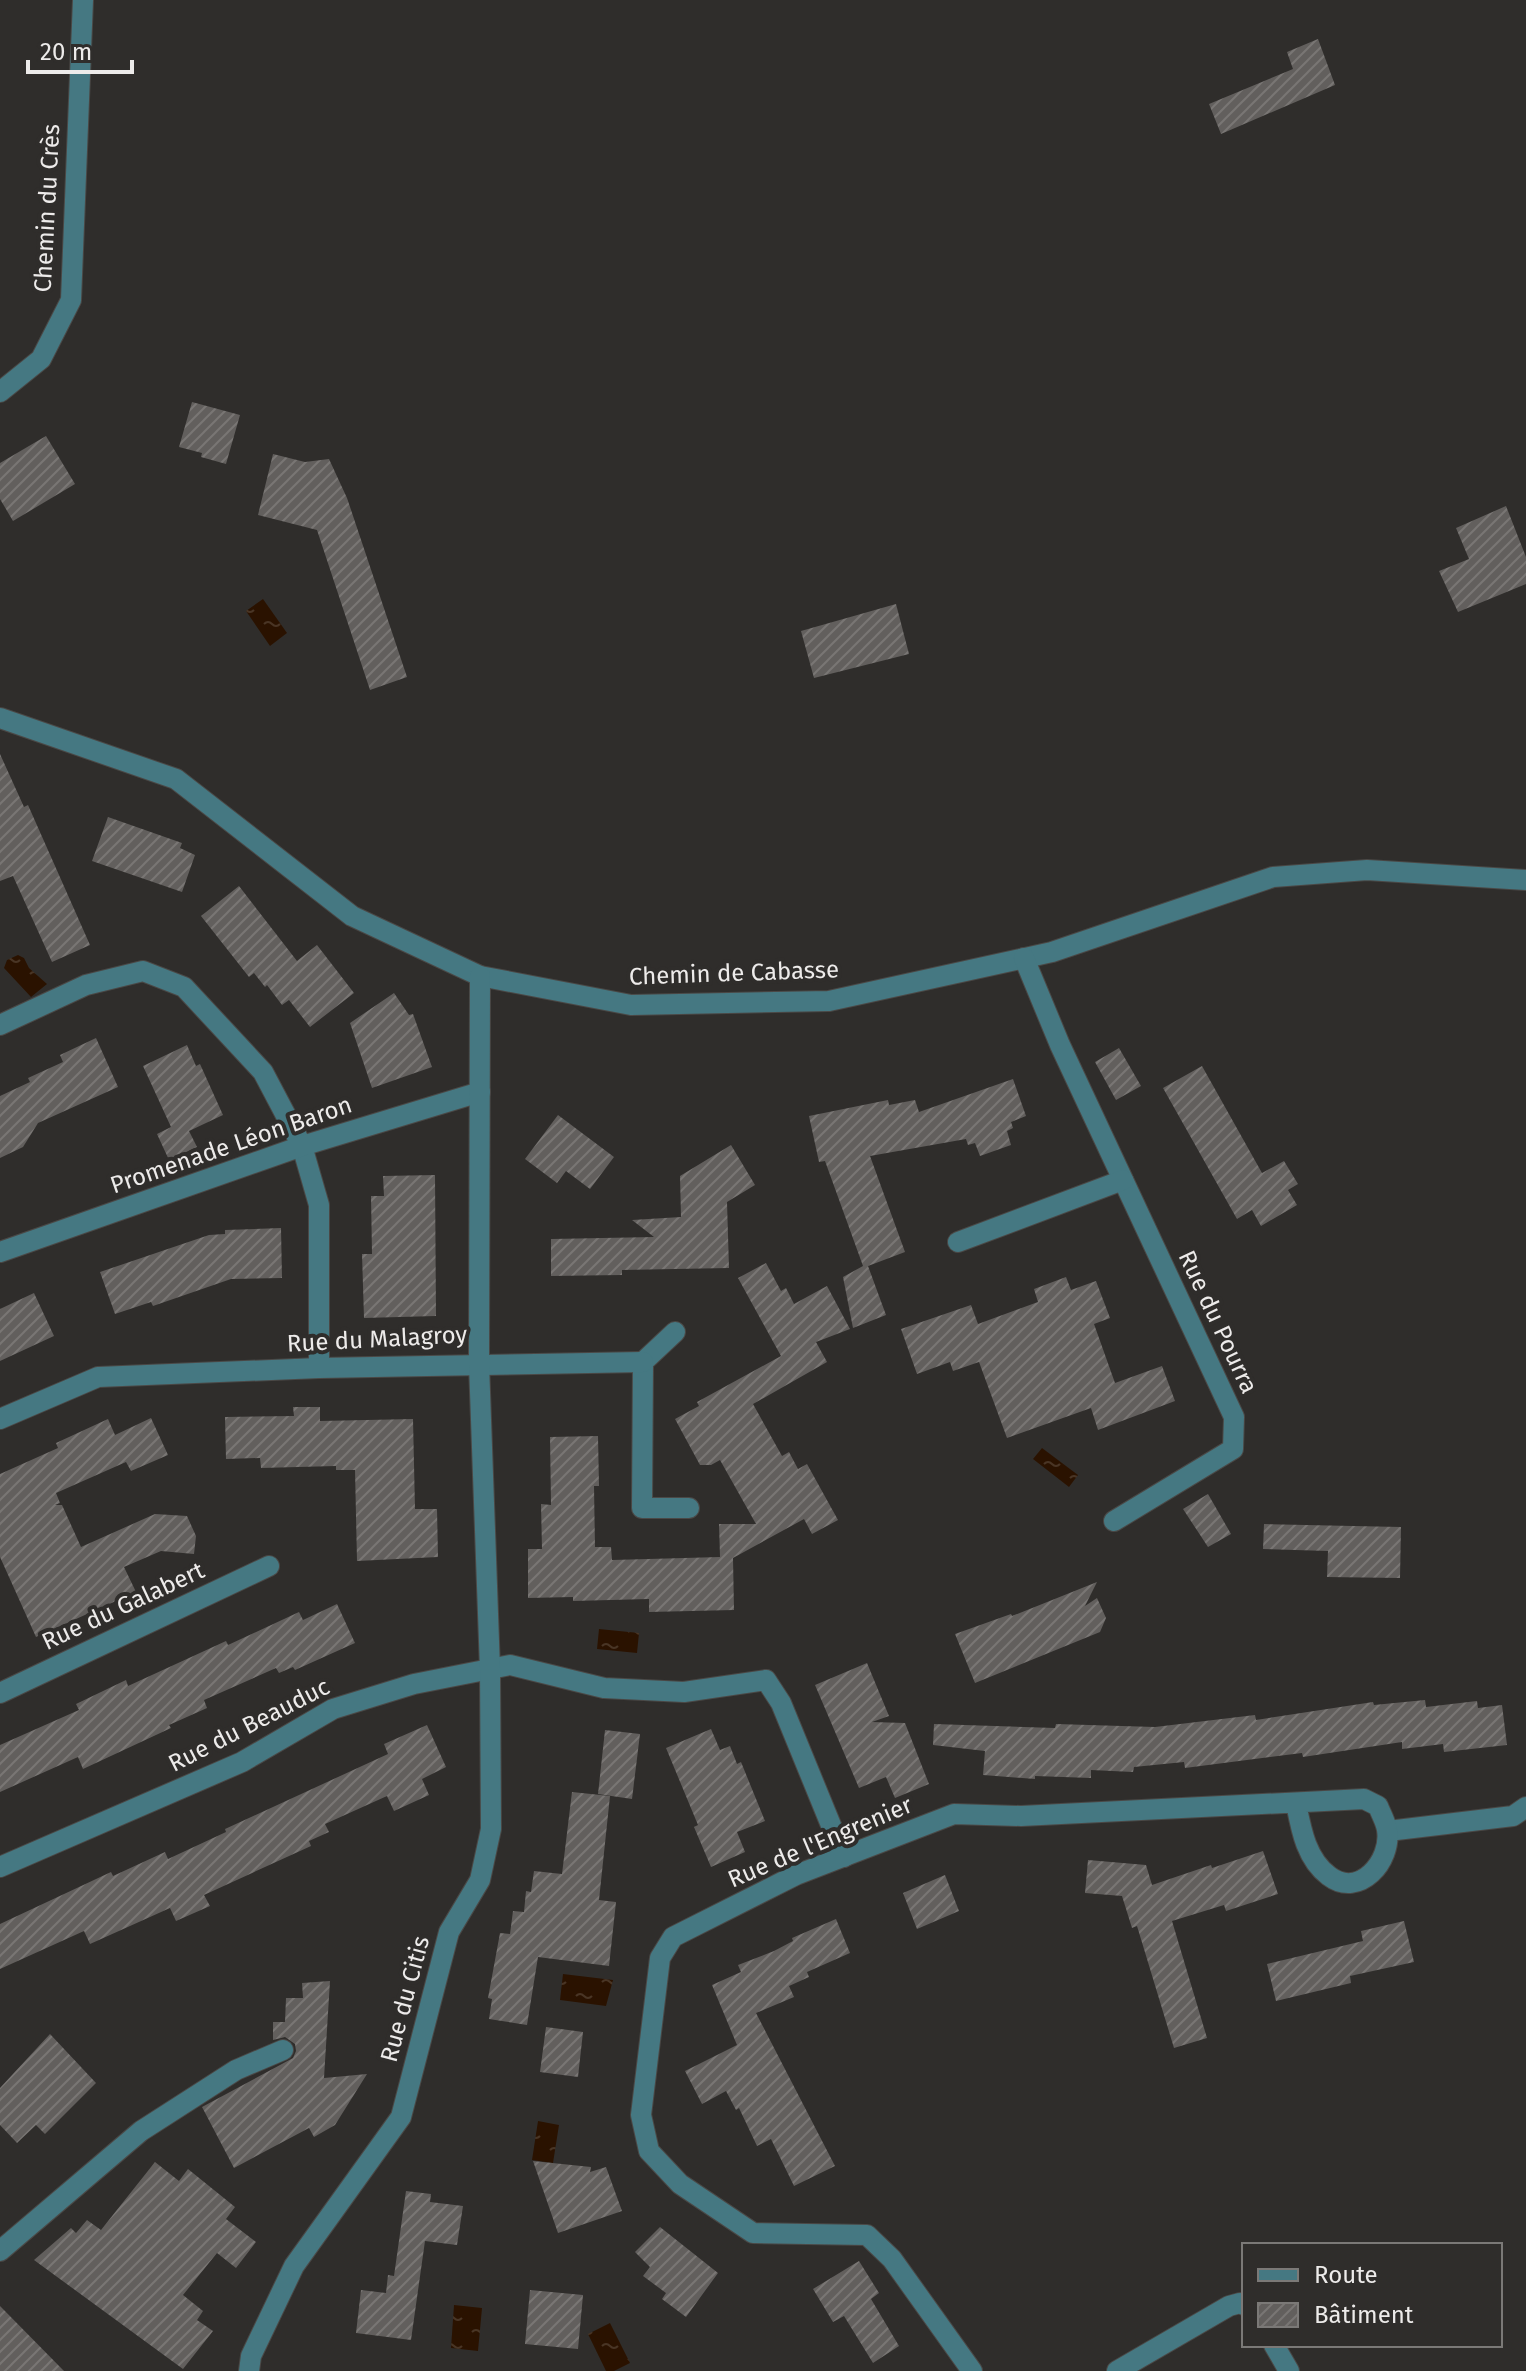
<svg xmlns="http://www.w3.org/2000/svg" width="1526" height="2371" viewBox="0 0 1526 2371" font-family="'Fira Sans',sans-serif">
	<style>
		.water { fill: url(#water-ripples) }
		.building { fill: url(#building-hatch) }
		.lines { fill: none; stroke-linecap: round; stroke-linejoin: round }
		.street-casing { stroke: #4a4846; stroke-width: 22 }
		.street { stroke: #457882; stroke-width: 20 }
		.labels { text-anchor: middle; stroke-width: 8; stroke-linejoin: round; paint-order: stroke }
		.street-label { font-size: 24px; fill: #edebea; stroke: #2f2d2b }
	</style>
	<defs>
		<pattern id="water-ripples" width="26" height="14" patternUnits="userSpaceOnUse" patternTransform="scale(2)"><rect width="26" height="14" fill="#2a1200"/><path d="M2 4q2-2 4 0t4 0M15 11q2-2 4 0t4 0" fill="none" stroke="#493525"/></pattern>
		<pattern id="building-hatch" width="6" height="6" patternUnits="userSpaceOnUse" patternTransform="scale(2)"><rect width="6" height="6" fill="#625f5d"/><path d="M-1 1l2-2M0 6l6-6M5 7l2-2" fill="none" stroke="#797674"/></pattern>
	</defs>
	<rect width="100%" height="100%" fill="#2f2d2b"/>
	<!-- water -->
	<g class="water">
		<path d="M263 599 287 633 270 646 246 611Z"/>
		<path d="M18 955 24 958 29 968 47 984 31 997 4 968 7 960Z"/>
		<path d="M1042 1448 1078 1475 1069 1487 1033 1459Z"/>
		<path d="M599 1629 639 1633 637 1653 597 1649Z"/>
		<path d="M563 1974 613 1980 606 2006 560 2000Z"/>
		<path d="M538 2121 559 2125 553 2163 532 2160Z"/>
		<path d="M454 2305 482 2308 478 2351 451 2348Z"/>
		<path d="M610 2323 630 2363 614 2371H606L588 2334Z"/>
	</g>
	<!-- building -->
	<g class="building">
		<path d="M1318 39 1335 85 1221 134 1209 104 1293 69 1287 52Z"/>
		<path d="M192 402 240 415 226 464 201 457 202 453 179 447Z"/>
		<path d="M46 436 75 484 13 521 0 499V463Z"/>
		<path d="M273 454 305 462 329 459 347 498 407 677 370 690 317 530 258 515Z"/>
		<path d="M1506 506 1526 557V584L1458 612 1439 571 1469 559 1456 528Z"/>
		<path d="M896 604 909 654 814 678 801 631Z"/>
		<path d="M0 754 24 807 28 805 90 945 52 962 13 876 0 881Z"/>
		<path d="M108 817 182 843 180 848 195 855 182 892 92 861Z"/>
		<path d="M239 886 297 961 317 945 354 993 310 1027 289 1000 282 1005 267 985 265 987 254 973 249 977 201 916Z"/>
		<path d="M394 993 409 1015 413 1014 432 1067 372 1088 350 1023Z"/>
		<path d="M96 1038 118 1087 38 1123 23 1147 0 1158V1096L30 1082 28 1078 63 1062 60 1055Z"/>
		<path d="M187 1045 196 1066 200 1064 223 1115 189 1131 197 1147 169 1160 157 1134 171 1127 143 1066Z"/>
		<path d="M1119 1048 1141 1086 1116 1100 1095 1062Z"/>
		<path d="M1202 1066 1262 1173 1284 1161 1298 1184 1288 1190 1297 1205 1261 1226 1252 1210 1237 1219 1163 1088Z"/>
		<path d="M1013 1079 1026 1116 1011 1122 1013 1128 1007 1131 1011 1145 980 1156 975 1143 968 1145 966 1139 870 1156 905 1252 868 1266 886 1315 853 1328 843 1277 863 1266 825 1161 819 1162 809 1116 888 1100 889 1105 915 1100 919 1112Z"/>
		<path d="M558 1115 614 1157 590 1189 566 1171 557 1183 525 1159Z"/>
		<path d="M731 1145 755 1185 727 1202 729 1268 622 1270V1275L551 1276V1239L654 1237 632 1220 681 1217 680 1176Z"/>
		<path d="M435 1175 436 1316 364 1318 362 1254H372L371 1196H384L383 1176Z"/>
		<path d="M281 1228 282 1278 231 1279 153 1306 151 1302 115 1314 100 1272 209 1235 225 1234V1230Z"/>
		<path d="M766 1263 781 1291 786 1288 794 1304 827 1286 850 1329 816 1342 827 1362 753 1404 782 1456 789 1452 798 1469 807 1464 838 1520 812 1534 804 1519 733 1558 734 1610 649 1612V1599L573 1601V1597L528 1598V1549H542L541 1504 551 1505 550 1437 598 1436 599 1486H594L595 1547H611L612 1560 720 1557 719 1524H756L720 1460 711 1465H700L675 1419 699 1406 697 1402 781 1356 738 1278Z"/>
		<path d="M1066 1277 1071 1290 1096 1281 1110 1318 1094 1324 1115 1383 1162 1366 1175 1401 1098 1430 1091 1408 1007 1438 979 1362 953 1371 950 1362 917 1374 901 1329 971 1305 978 1324 1038 1302 1034 1289Z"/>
		<path d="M34 1293 54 1336 0 1361V1309Z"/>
		<path d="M293 1407H320V1421L413 1419 415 1509H437L438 1557 357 1561 355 1470H336V1466L261 1468 260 1458 226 1459 225 1417 294 1416Z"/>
		<path d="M151 1418 168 1455 131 1471 126 1462 56 1493 60 1503 55 1505H62L81 1547 155 1514 187 1516 196 1536 194 1554 161 1551 124 1567 136 1592 36 1637 0 1557V1474L58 1448 56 1443 108 1419 115 1435Z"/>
		<path d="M1208 1494 1231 1534 1208 1547 1183 1509Z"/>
		<path d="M1264 1524 1401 1527 1400 1578 1327 1577 1328 1551 1263 1549Z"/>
		<path d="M1097 1582 1085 1606 1097 1598 1106 1618 1100 1632 975 1683 955 1634 1011 1614 1012 1616Z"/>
		<path d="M337 1604 355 1643 295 1670 293 1667 279 1673 276 1668 204 1700 207 1708 169 1725 171 1728 83 1769 78 1757 0 1792V1745L79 1710 76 1704 126 1680 128 1686 226 1641 228 1645 299 1612 303 1620Z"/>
		<path d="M867 1663 889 1716 872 1722 905 1723 929 1784 895 1798 886 1777 859 1788 815 1685Z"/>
		<path d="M1425 1700 1426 1707 1477 1701 1478 1708 1502 1705 1507 1745 1444 1752 1443 1744 1402 1749V1742L1303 1757 1302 1753 1185 1768 1184 1762 1134 1767 1133 1772 1091 1770V1778L1035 1776V1779L983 1775 985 1751 933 1745 934 1724 1055 1728 1056 1724 1155 1727 1255 1715 1256 1720 1373 1702 1374 1705Z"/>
		<path d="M427 1725 446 1767 422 1779 429 1795 394 1811 387 1796 325 1824 329 1832 309 1841 311 1846 204 1895 210 1906 176 1921 170 1908 90 1944 84 1931 0 1969V1924L111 1872 113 1876 165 1852 168 1859 226 1832 225 1829 388 1754 384 1744Z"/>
		<path d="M711 1729 720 1750 730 1746 737 1764 741 1762 765 1821 737 1832 745 1852 711 1867 694 1827 698 1825 666 1748Z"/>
		<path d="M605 1730 640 1734 632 1799 598 1794Z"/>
		<path d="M572 1792 610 1796 599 1900 616 1902 609 1966 538 1957 527 2025 489 2019 492 1999 488 1998 500 1933 510 1934 513 1911 524 1912 526 1891 531 1892 534 1871 562 1874Z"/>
		<path d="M1263 1851 1278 1894 1226 1911 1224 1905 1172 1921 1207 2038 1174 2048 1137 1926 1132 1928 1122 1896 1085 1893 1088 1860 1146 1865 1152 1885 1211 1865 1212 1868Z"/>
		<path d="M945 1875 959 1911 917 1929 903 1893Z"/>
		<path d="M836 1919 850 1953 807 1972 809 1977 789 1986 794 1997 756 2013 835 2166 794 2186 771 2139 757 2146 739 2108 736 2110 726 2091 702 2104 685 2071 737 2045 712 1985 741 1972 738 1965 774 1951 793 1941 792 1938Z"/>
		<path d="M1404 1921 1414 1962 1350 1976 1351 1983 1276 2001 1267 1964 1363 1941 1361 1931Z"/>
		<path d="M330 1981 324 2078 367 2074 335 2125 314 2137 309 2128 234 2168 202 2107 293 2058 296 2051 295 2044 285 2037 273 2040V2022H285L286 1998H303L302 1983Z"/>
		<path d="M546 2027 583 2032 578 2077 540 2072Z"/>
		<path d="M50 2034 96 2083 45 2134 36 2125 17 2143 0 2125V2088Z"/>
		<path d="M533 2161 591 2167 590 2172 606 2167 622 2211 558 2233Z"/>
		<path d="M155 2162 179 2181 188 2169 235 2207 226 2219 256 2242 236 2268 217 2253 183 2295 203 2311 197 2320 213 2331 183 2369 34 2260 71 2228 76 2233 87 2220 101 2230Z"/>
		<path d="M406 2191 431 2194 430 2202 463 2206 457 2245 425 2241 411 2340 356 2333 361 2290 386 2293 388 2275 394 2276Z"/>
		<path d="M660 2227 718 2273 686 2317 662 2299 666 2293 643 2276 650 2267 635 2252Z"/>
		<path d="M859 2261 879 2293 871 2299 899 2346 873 2363 844 2316 833 2322 813 2289Z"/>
		<path d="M530 2290 583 2295 578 2349 525 2344Z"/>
		<path d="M0 2306 64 2371H0Z"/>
	</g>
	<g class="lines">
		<defs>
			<g id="street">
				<path d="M0 392 41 359 71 300 83 0"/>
				<path d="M0 718 176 779 352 916 480 976 631 1005 829 1001 1052 952 1273 877 1367 870 1526 880"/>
				<path d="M1024 958 1060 1045 1234 1417 1233 1449 1114 1521"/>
				<path d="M0 1025 86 985 143 971 184 987 263 1072 302 1146 319 1205V1368"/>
				<path d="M958 1242 1123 1180"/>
				<path d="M0 1252 302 1146 480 1092"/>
				<path d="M675 1332 643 1362 642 1508H689"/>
				<path d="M0 1419 98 1377 319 1368 643 1362"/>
				<path d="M0 1693 269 1566"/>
				<path d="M1388 1831 1513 1816 1526 1807"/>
				<path d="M0 1867 242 1762 333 1709 414 1684 510 1665 604 1688 684 1692 766 1680 781 1703 844 1857"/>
				<path d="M0 2251 141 2131 236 2070 283 2050"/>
				<path d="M1274 2345 1289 2371"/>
				<path d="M249 2371 251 2356 294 2266 401 2117 449 1932 480 1880 491 1829 490 1669 479 1364 480 976"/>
				<path d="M972 2371 892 2259 867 2235 753 2233 680 2184 649 2151 641 2115 660 1958 673 1937 796 1875 954 1814 1021 1816 1364 1799 1378 1806C1381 1814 1386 1822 1387 1830 1392 1861 1359 1899 1329 1876 1306 1859 1301 1829 1296 1803"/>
				<path d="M1117 2371 1229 2306 1240 2303 1244 2305"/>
			</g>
		</defs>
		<!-- street casing -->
		<use href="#street" class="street-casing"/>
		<!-- street -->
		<use href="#street" class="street"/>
	</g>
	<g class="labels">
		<!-- street labels -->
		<g class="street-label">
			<text transform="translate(47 208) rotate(-87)" y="8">Chemin du Crès</text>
			<text transform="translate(734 973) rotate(-2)" y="8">Chemin de Cabasse</text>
			<text transform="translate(231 1145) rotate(-19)" y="8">Promenade Léon Baron</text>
			<text transform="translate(1218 1322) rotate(65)" y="8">Rue du Pourra</text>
			<text transform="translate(377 1339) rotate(-3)" y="8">Rue du Malagroy</text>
			<text transform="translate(123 1606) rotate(-25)" y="8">Rue du Galabert</text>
			<text transform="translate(249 1725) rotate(-27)" y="8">Rue du Beauduc</text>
			<text transform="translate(820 1842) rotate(-23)" y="8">Rue de l'Engrenier</text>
			<text transform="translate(405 1999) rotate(-75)" y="8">Rue du Citis</text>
		</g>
	</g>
	<!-- legend -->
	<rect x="1242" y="2243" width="260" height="104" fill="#2f2d2b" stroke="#7b7977" stroke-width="2"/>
	<rect x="1258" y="2269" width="40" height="12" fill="#457882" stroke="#7b7977" stroke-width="2"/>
	<text x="1314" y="2283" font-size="24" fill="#edebea">Route</text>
	<rect x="1258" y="2303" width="40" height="24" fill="url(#building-hatch)" stroke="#7b7977" stroke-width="2"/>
	<text x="1314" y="2323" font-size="24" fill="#edebea">Bâtiment</text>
	<!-- scale -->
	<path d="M28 60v12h104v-12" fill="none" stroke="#edebea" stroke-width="4"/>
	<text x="40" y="60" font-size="24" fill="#edebea" stroke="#2f2d2b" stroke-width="6" paint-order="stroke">20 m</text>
</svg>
